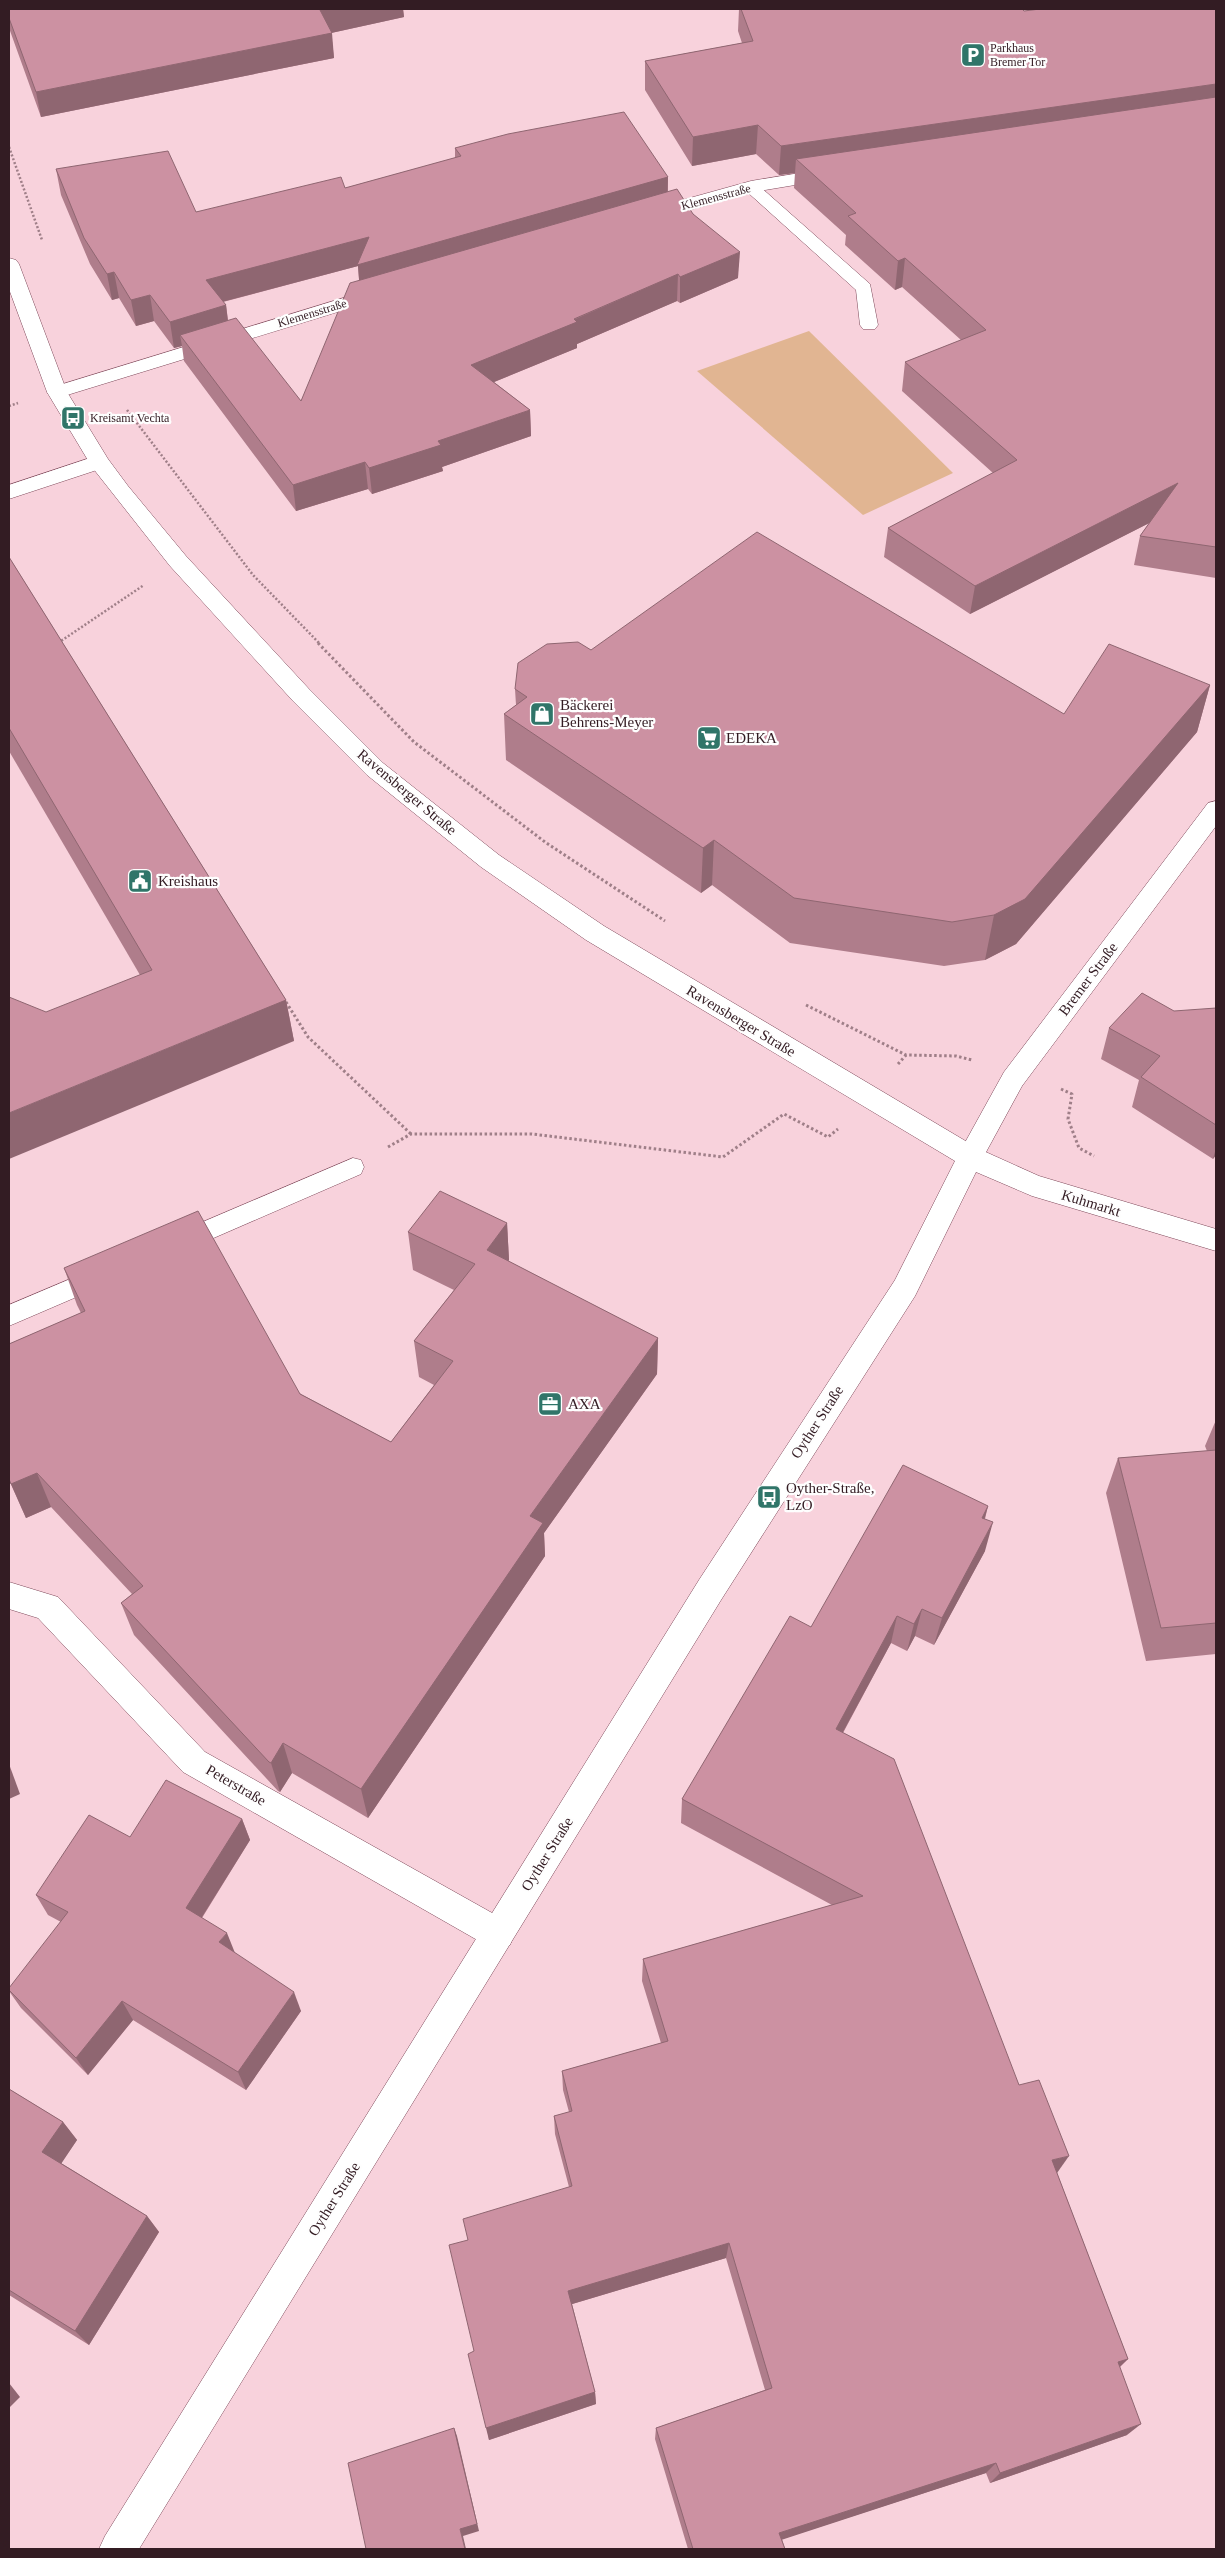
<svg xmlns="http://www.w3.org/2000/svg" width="1225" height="2558" viewBox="0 0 1225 2558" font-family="'Times New Roman',serif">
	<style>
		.green { fill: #e1b592 }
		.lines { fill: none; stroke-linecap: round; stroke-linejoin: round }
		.service-casing { stroke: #7e495a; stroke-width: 1 }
		.minor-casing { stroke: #7e495a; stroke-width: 1 }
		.tertiary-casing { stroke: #7e495a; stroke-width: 1 }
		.secondary-casing { stroke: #7e495a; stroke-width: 1 }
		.path-far1 { stroke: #9f7f88; stroke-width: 2.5; stroke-dasharray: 2 2; stroke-linecap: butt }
		.path { stroke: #9f7f88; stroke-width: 3; stroke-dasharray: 2.5 2.5; stroke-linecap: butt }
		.service { fill: #fff; fill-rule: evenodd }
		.minor { fill: #fff; fill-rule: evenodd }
		.tertiary { fill: #fff; fill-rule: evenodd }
		.secondary { fill: #fff; fill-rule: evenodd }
		.wall { fill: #af7d8b; fill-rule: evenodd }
		.shaded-wall { fill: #8f6671 }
		.building { fill: #cc91a2; stroke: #8f6671 }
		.labels { text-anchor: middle; stroke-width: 4.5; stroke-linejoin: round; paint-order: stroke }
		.far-poi-label { font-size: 12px; fill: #331c23; stroke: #fefefe; text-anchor: start }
		.far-street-label { font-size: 12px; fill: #331c23; stroke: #fefefe }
		.poi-label { font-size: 15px; fill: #331c23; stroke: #fefefe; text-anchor: start }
		.street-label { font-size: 15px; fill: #331c23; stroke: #fefefe }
	</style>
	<rect width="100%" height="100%" fill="#f8d2dc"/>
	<!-- green -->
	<path class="green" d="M809 331 953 473 863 515 697 371Z"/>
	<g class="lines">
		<defs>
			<g id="service">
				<path d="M751 182 757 184 870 284 878 325 875 329H863L860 325 856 290 745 190 743 187 745 184Z"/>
				<path d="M353 1158 361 1160 364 1167 361 1174 186 1250 178 1253 170 1250 166 1243 170 1236Z"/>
				<path d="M101 1266 109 1269 113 1276 109 1283 9 1326V1305Z"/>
			</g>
			<g id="minor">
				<path d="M830 168 837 170 839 174 837 178 753 192 650 221 643 219 640 215 643 211 751 181Z"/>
				<path d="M376 288 383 290 386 294 383 298 64 396 57 398 50 396 47 392 50 388Z"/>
				<path d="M99 455 106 457 109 462 106 467 9 499V485Z"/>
				<path d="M9 1582 58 1597 205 1752 510 1923 514 1934 510 1945 498 1950 486 1945 183 1772 38 1618 9 1609Z"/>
			</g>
			<path id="tertiary" d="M1216 801V826L1022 1086 979 1165 970 1168 961 1165 957 1157 1004 1072 1208 803Z"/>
			<path id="secondary" d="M9 258 16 260 19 264 67 392 108 459 128 486 186 556 309 689 383 763 499 855 604 926 979 1149 1039 1176 1216 1229V1251L1032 1196 976 1172 915 1296 721 1600 139 2549H99L105 2536 699 1580 895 1280 955 1161 586 940 481 867 367 775 293 701 170 566 92 467 47 392 9 289Z"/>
		</defs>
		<!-- service casing -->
		<use href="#service" class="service-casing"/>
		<!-- minor casing -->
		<use href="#minor" class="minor-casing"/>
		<!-- tertiary casing -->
		<use href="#tertiary" class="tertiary-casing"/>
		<!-- secondary casing -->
		<use href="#secondary" class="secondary-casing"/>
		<!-- path-far1 -->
		<g class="path-far1">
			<path d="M9 147 42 240"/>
			<path d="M9 406 18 403"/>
			<path d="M127 410 253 575 320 644"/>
			<path d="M58 643 144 585"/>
		</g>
		<!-- path -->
		<g class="path">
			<path d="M318 643 414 742 545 842 665 921"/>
			<path d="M286 1002 308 1037 411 1134"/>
			<path d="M806 1005 906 1055 956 1056 972 1060"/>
			<path d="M898 1064 906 1055"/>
			<path d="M1061 1089 1072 1094 1068 1119 1079 1148 1094 1156"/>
			<path d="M388 1147 411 1134H532L723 1157 784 1114 828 1137 838 1129"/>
		</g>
		<!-- service -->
		<use href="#service" class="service"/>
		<!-- minor -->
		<use href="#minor" class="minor"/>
		<!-- tertiary -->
		<use href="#tertiary" class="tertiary"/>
		<!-- secondary -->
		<use href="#secondary" class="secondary"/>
	</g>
	<!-- wall -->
	<g class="wall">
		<path d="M9 9H403L404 17 331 33 334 58 41 117 9 28Z"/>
		<path d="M739 9H1022L1024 11 1216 9V578L1134 565 1140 536 1149 523 970 614 884 557 888 528 993 473 902 391 905 362 961 340 902 287 895 290 845 245 846 235 794 188 795 173 779 175 756 154 692 166 645 90V61L742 43 738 31Z"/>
		<path d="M455 148 668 177V192L693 214 738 278 680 303 677 301 577 344V348L494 382 530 410 531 436 442 467 443 471 372 494 368 489 296 511 184 361 182 346 174 348 154 321 136 326 119 298 112 300 90 264 61 195 56 169 196 212 345 188 455 158ZM358 266 359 280 301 401 228 320 226 305 223 302Z"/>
		<path d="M9 557 286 1000 294 1041 140 975 9 751Z"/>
		<path d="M591 650 1064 714 1210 685 1197 732 1016 944 985 960 944 966 790 943 712 885 701 893 506 760 504 714 516 705 515 689Z"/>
		<path d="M1216 1008V1155L1213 1159 1132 1107 1139 1080 1101 1059 1109 1028Z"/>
		<path d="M507 1223 509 1260 508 1261 658 1338 657 1374 544 1533 545 1556 368 1818 292 1773 280 1792 278 1791 134 1635 121 1603 132 1594 51 1507 26 1518 9 1480V1344L81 1313 77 1305 64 1268 391 1442 434 1385 419 1377 414 1341 454 1290 413 1270 408 1232Z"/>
		<path d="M1216 1420V1654L1146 1661 1106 1493 1118 1458 1207 1451 1205 1446Z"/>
		<path d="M988 1506 985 1519V1551L934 1645 915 1636 907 1651 891 1643 843 1733 1019 2085 1057 2173 1128 2359 1120 2367 1127 2435 990 2483 986 2473 782 2539 785 2549H688L655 2439 656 2428 765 2390 726 2258 572 2304 595 2392 596 2404 489 2440 474 2351 468 2240 569 2187 555 2134 554 2116 569 2112 563 2090 562 2071 661 2043 642 1981 643 1959 832 1905 681 1823 682 1799 811 1627Z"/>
		<path d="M242 1819 250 1840 202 1918 235 1953 301 2011 246 2090 133 2020 88 2075 21 2008 9 1991 61 1922 48 1915 36 1895 130 1837Z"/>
		<path d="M9 2089 63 2122 77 2140 61 2163 147 2216 159 2232 89 2345 9 2295Z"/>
	</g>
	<!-- shaded-wall -->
	<g class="shaded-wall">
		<path d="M326 9H403L404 17 322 35 320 10Z"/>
		<path d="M332 33 334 58 41 117 36 92Z"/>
		<path d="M1216 84V112L796 159 795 173 779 175 781 146Z"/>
		<path d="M758 125 756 154 692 166 693 137Z"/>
		<path d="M668 177 667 203 360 291 358 266 210 305 206 280 369 237Z"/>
		<path d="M740 252 738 278 680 303V277Z"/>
		<path d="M905 258 902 287 895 290 898 261Z"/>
		<path d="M114 272 119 298 112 300 107 274Z"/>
		<path d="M678 274 677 301 577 344V348L472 391 471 365Z"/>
		<path d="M150 295 154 321 136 326 131 300Z"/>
		<path d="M226 305 229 331 180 335 182 346 174 348 170 322Z"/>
		<path d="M530 410 531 436 442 467 443 471 372 494 369 468 438 441Z"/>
		<path d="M365 462 368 489 296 511 293 485Z"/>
		<path d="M1178 483 1171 512 970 614 975 586Z"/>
		<path d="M1210 685 1197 732 1016 944 985 960 994 915Z"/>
		<path d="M714 840 712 885 701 893 703 848Z"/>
		<path d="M286 1000 294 1041 9 1159V1113Z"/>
		<path d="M1216 1148V1155L1213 1159Z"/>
		<path d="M507 1223 509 1260 489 1288 487 1250Z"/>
		<path d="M658 1338 657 1374 544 1533 545 1556 368 1818 361 1789 530 1516Z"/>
		<path d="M37 1473 51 1507 26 1518 11 1484Z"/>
		<path d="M988 1506 980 1535 982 1518Z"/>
		<path d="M993 1522 985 1551 934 1645 942 1618Z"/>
		<path d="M922 1609 915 1636 907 1651 914 1624Z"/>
		<path d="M897 1616 891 1643 831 1754 836 1729Z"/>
		<path d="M283 1743 292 1773 280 1792 271 1763Z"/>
		<path d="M9 1764 20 1794 9 1799Z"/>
		<path d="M242 1819 250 1840 195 1928 186 1908Z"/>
		<path d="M227 1933 235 1953 219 1942Z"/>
		<path d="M294 1992 301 2011 246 2090 238 2072Z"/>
		<path d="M122 2001 133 2020 88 2075 76 2058Z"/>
		<path d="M63 2122 77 2140 57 2170 42 2152Z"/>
		<path d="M1069 2156 1057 2173 1041 2177 1052 2160Z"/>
		<path d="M147 2216 159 2232 89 2345 75 2331Z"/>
		<path d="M729 2243 726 2258 569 2305 568 2291Z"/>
		<path d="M1128 2359 1114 2372 1118 2362Z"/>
		<path d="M9 2383 20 2397 9 2408Z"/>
		<path d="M595 2392 596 2404 489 2440 486 2428Z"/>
		<path d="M1141 2424 1127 2435 990 2483 1000 2473Z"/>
		<path d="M454 2428 457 2436 479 2531 463 2536 466 2549H465L460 2529Z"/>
		<path d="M996 2463 986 2473 775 2542 779 2533Z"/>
	</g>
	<!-- building -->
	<g class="building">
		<path d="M9 9H326L320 10 332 33 36 92 9 18Z"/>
		<path d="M741 9H1022L1024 11 1040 9H1216V84L781 146 758 125 693 137 645 61 753 41Z"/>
		<path d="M1216 97V547L1140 536 1178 483 975 586 888 528 1017 460 905 362 986 330 905 258 898 261 848 216 856 213 796 159Z"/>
		<path d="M624 112 668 177 357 265 369 237 206 280 226 305 170 322 150 295 131 300 114 272 107 274 84 238 56 169 168 151 196 212 341 177 345 188 461 156 455 148 508 134Z"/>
		<path d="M677 189 693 214 740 252 680 277 678 274 574 319 577 322 471 365 530 410 438 441 441 445 369 468 365 462 293 485 180 335 236 318 301 401 350 283Z"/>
		<path d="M757 532 1064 714 1109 644 1210 685 1025 899 994 915 952 922 794 898 714 840 703 848 504 714 527 697 515 689 518 663 547 644 578 642 591 650Z"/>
		<path d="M9 557 286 1000 9 1113V1010L10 1009H9V997L46 1012 152 970 9 728Z"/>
		<path d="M1142 993 1174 1011 1216 1008V1125L1141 1077 1160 1056 1109 1028Z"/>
		<path d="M440 1191 507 1223 487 1250 658 1338 530 1516 543 1523 361 1789 283 1743 271 1763 269 1762 121 1603 143 1586 37 1473 11 1484 9 1479V1344L85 1311 64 1268 198 1211 300 1394 391 1442 453 1361 414 1341 475 1264 408 1232Z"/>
		<path d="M1216 1450V1623L1161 1628 1118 1458Z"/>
		<path d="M903 1465 988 1506 982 1518 993 1522 942 1618 922 1609 914 1624 897 1616 836 1729 894 1759 1019 2085 1039 2080 1069 2156 1052 2160 1128 2359 1118 2362 1141 2424 1000 2473 996 2463 779 2533 785 2549H693L656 2428 772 2388 729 2243 568 2291 595 2392 486 2428 468 2354 474 2351 449 2245 468 2240 463 2219 572 2186 554 2116 572 2111 562 2071 668 2041 643 1959 863 1896 682 1799 790 1616 811 1627Z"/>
		<path d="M166 1780 242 1819 186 1908 227 1933 219 1942 294 1992 238 2072 122 2001 76 2058 9 1990V1988L68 1912 36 1895 89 1815 130 1837Z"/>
		<path d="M9 2089 63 2122 42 2152 147 2216 75 2331 9 2290Z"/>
		<path d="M454 2428 477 2524 460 2529 465 2549H366L348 2463Z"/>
	</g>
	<!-- icons -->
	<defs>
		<symbol id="parking-square" viewBox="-11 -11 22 22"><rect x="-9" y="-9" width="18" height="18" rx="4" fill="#307569" stroke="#fefefe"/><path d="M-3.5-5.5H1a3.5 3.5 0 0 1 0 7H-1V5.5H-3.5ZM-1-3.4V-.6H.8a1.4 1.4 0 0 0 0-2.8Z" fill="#fff"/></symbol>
		<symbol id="bus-square" viewBox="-11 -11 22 22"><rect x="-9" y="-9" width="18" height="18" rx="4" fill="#307569" stroke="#fefefe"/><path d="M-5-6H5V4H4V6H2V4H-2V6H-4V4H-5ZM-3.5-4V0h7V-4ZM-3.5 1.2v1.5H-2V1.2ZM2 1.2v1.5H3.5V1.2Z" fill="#fff"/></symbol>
		<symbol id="shop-square" viewBox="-11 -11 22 22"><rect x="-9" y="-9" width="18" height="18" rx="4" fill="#307569" stroke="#fefefe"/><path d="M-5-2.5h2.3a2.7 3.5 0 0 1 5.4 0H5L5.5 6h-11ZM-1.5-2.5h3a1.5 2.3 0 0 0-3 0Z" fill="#fff"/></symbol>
		<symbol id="supermarket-square" viewBox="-11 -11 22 22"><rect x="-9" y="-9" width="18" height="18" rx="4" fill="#307569" stroke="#fefefe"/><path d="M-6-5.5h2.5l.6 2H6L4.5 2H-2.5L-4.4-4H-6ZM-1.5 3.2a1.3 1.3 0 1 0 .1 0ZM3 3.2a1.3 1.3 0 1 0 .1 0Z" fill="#fff"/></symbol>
		<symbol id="civic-square" viewBox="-11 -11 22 22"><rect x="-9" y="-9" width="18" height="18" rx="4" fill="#307569" stroke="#fefefe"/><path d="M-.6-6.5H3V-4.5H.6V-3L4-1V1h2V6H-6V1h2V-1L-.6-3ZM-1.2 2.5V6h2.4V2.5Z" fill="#fff"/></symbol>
		<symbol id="office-square" viewBox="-11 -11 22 22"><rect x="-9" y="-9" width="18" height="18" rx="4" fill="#307569" stroke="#fefefe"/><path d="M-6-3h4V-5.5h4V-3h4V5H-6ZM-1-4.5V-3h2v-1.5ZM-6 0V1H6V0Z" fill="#fff"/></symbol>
	</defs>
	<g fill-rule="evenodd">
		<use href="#parking-square" x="959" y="41" width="28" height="28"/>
		<use href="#bus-square" x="59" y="404" width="28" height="28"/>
		<use href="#shop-square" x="528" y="700" width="28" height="28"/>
		<use href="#supermarket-square" x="695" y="724" width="28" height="28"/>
		<use href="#civic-square" x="126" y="867" width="28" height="28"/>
		<use href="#office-square" x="536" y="1390" width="28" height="28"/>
		<use href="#bus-square" x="755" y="1483" width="28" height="28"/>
	</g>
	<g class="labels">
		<!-- far-poi labels -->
		<g class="far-poi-label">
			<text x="990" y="52">Parkhaus<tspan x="990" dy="14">Bremer Tor</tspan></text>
			<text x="90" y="422">Kreisamt Vechta</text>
		</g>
		<!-- far-street labels -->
		<g class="far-street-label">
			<text transform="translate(716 197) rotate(-15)" y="4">Klemensstraße</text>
			<text transform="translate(312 313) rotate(-17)" y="4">Klemensstraße</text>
		</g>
		<!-- poi labels -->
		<g class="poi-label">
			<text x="560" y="710">Bäckerei<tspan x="560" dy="17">Behrens-Meyer</tspan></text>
			<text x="726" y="743">EDEKA</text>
			<text x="158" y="886">Kreishaus</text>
			<text x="568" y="1409">AXA</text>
			<text x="786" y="1493">Oyther-Straße,<tspan x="786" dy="17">LzO</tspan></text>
		</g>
		<!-- street labels -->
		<g class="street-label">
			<text transform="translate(407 792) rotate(40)" y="5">Ravensberger Straße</text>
			<text transform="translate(1088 979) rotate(-53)" y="5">Bremer Straße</text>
			<text transform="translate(741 1021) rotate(31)" y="5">Ravensberger Straße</text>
			<text transform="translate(1091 1203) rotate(17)" y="5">Kuhmarkt</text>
			<text transform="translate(817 1422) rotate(-57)" y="5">Oyther Straße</text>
			<text transform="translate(236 1785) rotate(30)" y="5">Peterstraße</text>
			<text transform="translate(547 1854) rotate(-58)" y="5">Oyther Straße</text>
			<text transform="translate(334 2199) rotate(-58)" y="5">Oyther Straße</text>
		</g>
	</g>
	<!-- border -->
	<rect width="1225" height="2558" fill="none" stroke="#331c23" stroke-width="20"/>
</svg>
